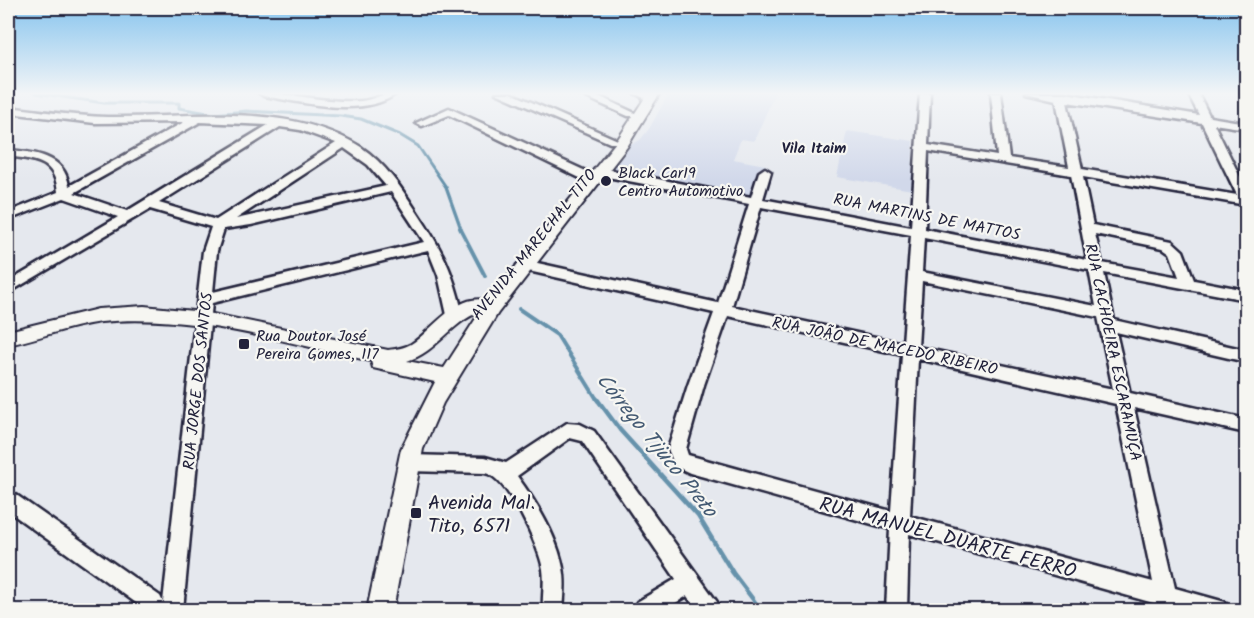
<svg xmlns="http://www.w3.org/2000/svg" width="1254" height="618" viewBox="0 0 1254 618" font-family="Kalam,sans-serif">
	<style>
		.built { fill: #d1d8ea }
		.lines { fill: none; stroke-linecap: round; stroke-linejoin: round }
		.stream-far2 { stroke: #6692ab; stroke-width: 3 }
		.stream-far1 { stroke: #6692ab; stroke-width: 4 }
		.stream { stroke: #6692ab; stroke-width: 4.5 }
		.minor-casing { stroke: #22223b; stroke-width: 5 }
		.major-casing { stroke: #22223b; stroke-width: 4 }
		.minor { fill: #f6f6f2; fill-rule: evenodd }
		.major { fill: #f6f6f2; fill-rule: evenodd }
		.poi-dot { fill: #22223b; stroke: #f6f6f2; stroke-width: 2 }
		.labels { text-anchor: middle; stroke-width: 4.5; stroke-linejoin: round; paint-order: stroke }
		.far-neighbourhood-label { font-size: 15px; font-weight: bold; fill: #22223b; stroke: #f6f6f2 }
		.poi-label { font-size: 16px; fill: #22223b; stroke: #f6f6f2; text-anchor: start }
		.street-label { font-size: 16px; fill: #22223b; stroke: #f6f6f2 }
		.near-poi-label { font-size: 20px; fill: #22223b; stroke: #f6f6f2; text-anchor: start }
		.near-street-label { font-size: 20px; fill: #22223b; stroke: #f6f6f2 }
		.near-water-label { font-size: 21px; font-style: italic; fill: #445a73; stroke: #f6f6f2 }
	</style>
	<rect width="100%" height="100%" fill="#e5e8ee"/>
	<filter id="ink" filterUnits="userSpaceOnUse"><feTurbulence type="fractalNoise" baseFrequency=".0167" numOctaves="2"/><feDisplacementMap in="SourceGraphic" scale="12" xChannelSelector="R" yChannelSelector="G"/><feConvolveMatrix kernelMatrix="1 2 1 2 8 2 1 2 1" color-interpolation-filters="sRGB"/></filter>
	<g filter="url(#ink)">
		<!-- built -->
		<g class="built">
			<path d="M669 93H775L754 141 741 139 733 159 765 165 755 198 612 169 629 146 640 140 649 129Z"/>
			<path d="M847 131 913 141 912 190 837 177Z"/>
		</g>
		<g class="lines">
			<!-- stream-far2 -->
			<path class="stream-far2" d="M36 93 104 103H179V108L214 114 246 111 341 116 361 119 400 135 418 146 446 187 461 229"/>
			<!-- stream-far1 -->
			<g class="stream-far1">
				<path d="M460 228 485 276"/>
				<path d="M519 309 557 335 598 401"/>
			</g>
			<!-- stream -->
			<path class="stream" d="M597 399 620 430 698 516 733 573 761 610"/>
			<defs>
				<g id="minor">
					<path d="M259 93C293 93 328 103 361 101 374 100 381 93 397 93 364 119 302 102 264 96Z"/>
					<path d="M496 93H511L620 141 618 143H610Z"/>
					<path d="M577 93H592L637 114 636 116H628Z"/>
					<path d="M634 93H648L649 95 644 98Z"/>
					<path d="M920 93H930L928 145 997 156 991 93H1001L1009 158 1069 167 1056 100 1026 93H1065L1199 115 1188 93H1198L1210 117 1246 123V129L1214 124 1246 189V205L1083 177 1093 225 1172 241 1183 251 1194 280 1246 290V300L1104 273 1114 320 1246 350V362L1116 332 1130 393 1246 419V433L1134 408 1175 588 1225 602 1227 610H1159L1157 604 909 534 907 610H886L890 529 690 473 675 466 668 449 688 385 714 313 524 270 517 265 524 260 718 303 749 204 597 175V169L601 168 751 197 759 172 765 168 771 172 763 199 911 227ZM1067 102 1202 123 1237 195 1082 169ZM928 151 1071 175 1087 260 925 229ZM761 207 911 235 903 343 732 306ZM1095 234 1163 248 1170 253 1179 277 1102 263ZM924 238 1089 270 1096 306 922 272ZM922 281 1098 317 1113 389 918 347ZM728 316 902 355 891 511 688 455 686 449 704 385ZM918 359 1116 404 1153 582 910 516Z"/>
					<path d="M8 107C41 111 74 116 107 117 190 118 287 101 361 147 385 163 402 189 417 212 443 251 452 269 463 315L460 319H450L447 315 438 275 428 250 212 303 183 610H163V605L160 610H146L8 511V492L15 494 160 596 163 602 203 251 211 227 150 209 8 293V282L118 217 64 198 8 220V212L58 192C55 160 35 160 8 156V150C33 152 65 155 69 186L184 122 95 123 8 113ZM200 122 268 125 127 211 74 193ZM280 127 300 130 336 143 216 220 159 203ZM344 148 368 165 386 186 236 219ZM391 192 424 242 213 292 217 251 224 229 251 225Z"/>
					<path d="M449 108 590 173 592 176 586 180 582 179 449 115 422 126 416 123Z"/>
					<path d="M567 423 580 424 594 431 717 602 719 610H697L687 596 664 610H635L637 602 676 579 582 441 570 438 517 476C536 502 557 536 563 568 566 582 564 597 563 610H543C542 597 545 583 543 569 539 546 508 477 485 473L409 471 403 469 400 463 403 457 409 455 485 457 506 463Z"/>
				</g>
				<path id="major" d="M648 93H660L627 147 498 313 443 403 423 449 393 610H367L401 449 435 382 373 368 371 361C283 342 192 313 101 322 69 326 38 339 8 345V331L98 309 144 306 203 312 388 350C396 349 404 348 411 344 432 331 459 290 488 301L616 142ZM480 312 444 368 407 361C437 352 451 322 480 312Z"/>
			</defs>
			<!-- minor casing -->
			<use href="#minor" class="minor-casing"/>
			<!-- major casing -->
			<use href="#major" class="major-casing"/>
			<!-- minor -->
			<use href="#minor" class="minor"/>
			<!-- major -->
			<use href="#major" class="major"/>
		</g>
	</g>
	<!-- sky -->
	<linearGradient id="sky" x2="0" y2="1"><stop stop-color="#86c4ee"/><stop offset="0.52" stop-color="#f3f5f7"/><stop offset="1" stop-color="#f3f5f7" stop-opacity="0"/></linearGradient>
	<rect width="1254" height="180" fill="url(#sky)"/>
	<!-- markers -->
	<g class="poi-dot">
		<circle cx="606" cy="181" r="6"/>
		<rect x="238" y="338" width="12" height="12" rx="3"/>
		<rect x="410" y="507" width="12" height="12" rx="3"/>
	</g>
	<g class="labels">
		<!-- far-neighbourhood labels -->
		<g class="far-neighbourhood-label">
			<text x="814" y="153">Vila Itaim</text>
		</g>
		<!-- poi labels -->
		<g class="poi-label">
			<text x="618" y="178">Black Car19<tspan x="618" dy="18">Centro Automotivo</tspan></text>
			<text x="256" y="341">Rua Doutor José<tspan x="256" dy="18">Pereira Gomes, 117</tspan></text>
		</g>
		<!-- street labels -->
		<g class="street-label">
			<text transform="translate(927 216) rotate(11)" y="6">RUA MARTINS DE MATTOS</text>
			<text transform="translate(533 244) rotate(-51)" y="6">AVENIDA MARECHAL TITO</text>
			<text transform="translate(885 345) rotate(12)" y="6">RUA JOÃO DE MACEDO RIBEIRO</text>
			<text transform="translate(1114 352) rotate(78)" y="6">RUA CACHOEIRA ESCARAMUÇA</text>
			<text transform="translate(197 381) rotate(-84)" y="6">RUA JORGE DOS SANTOS</text>
		</g>
		<!-- near-poi labels -->
		<g class="near-poi-label">
			<text x="428" y="509">Avenida Mal.<tspan x="428" dy="23">Tito, 6571</tspan></text>
		</g>
		<!-- near-street labels -->
		<g class="near-street-label">
			<text transform="translate(948 537) rotate(15)" y="7">RUA MANUEL DUARTE FERRO</text>
		</g>
		<!-- near-water labels -->
		<g class="near-water-label">
			<text transform="translate(657 445) rotate(51)" y="7">Córrego Tijuco Preto</text>
		</g>
	</g>
	<!-- margin -->
	<rect width="1254" height="618" fill="none" stroke="#f6f6f2" stroke-width="30"/>
	<rect x="15" y="15" width="1224" height="588" fill="none" stroke="#22223b" stroke-width="2" filter="url(#ink)"/>
</svg>
